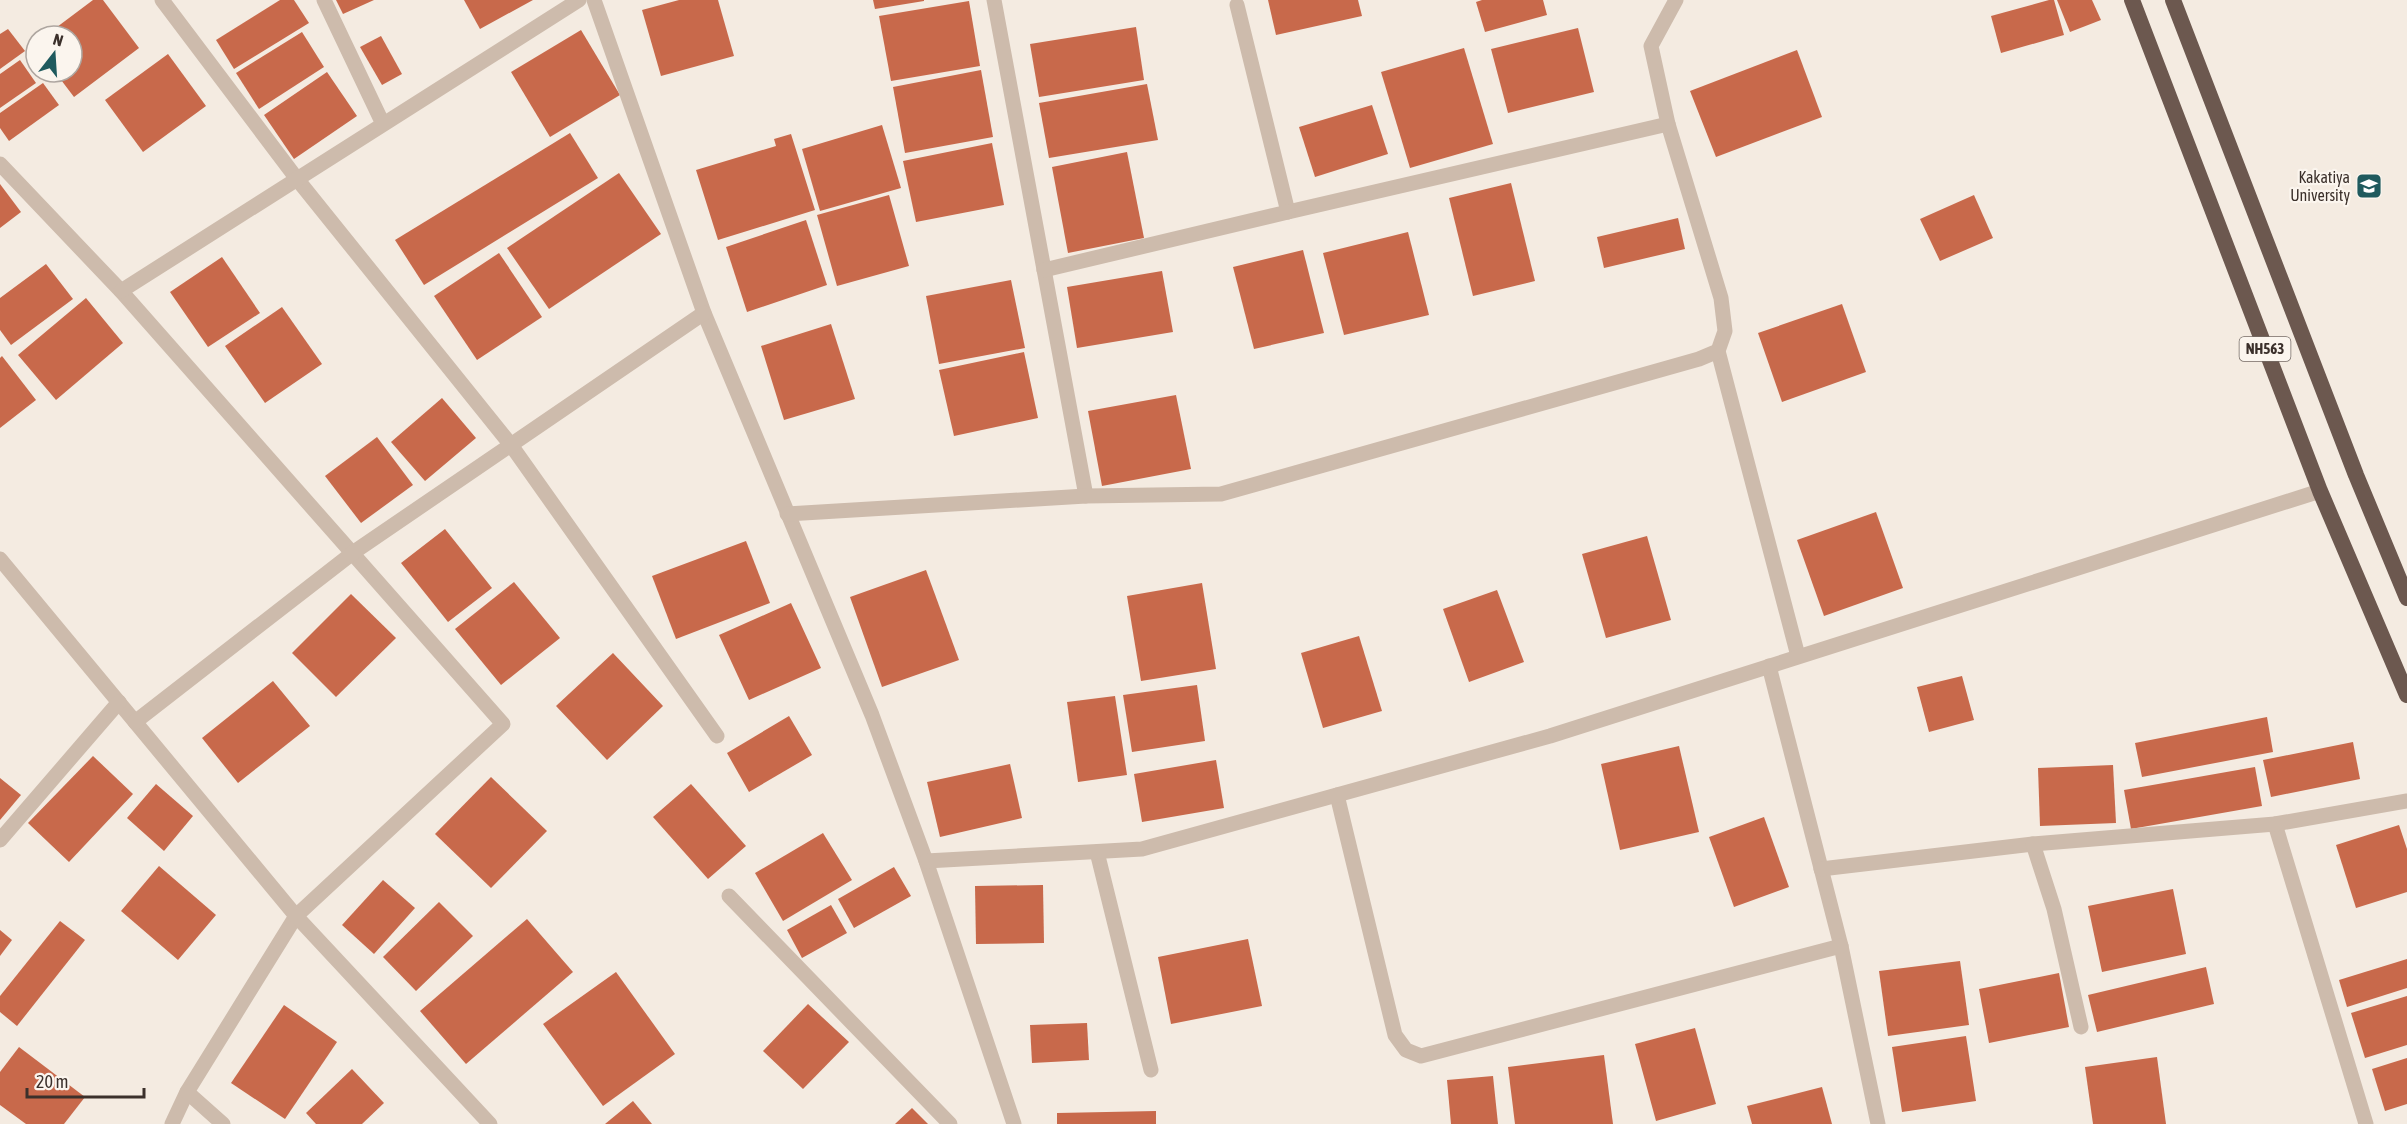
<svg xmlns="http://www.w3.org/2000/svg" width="2407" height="1124" viewBox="0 0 2407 1124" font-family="'Asap Condensed',sans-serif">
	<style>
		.building { fill: #c8694b }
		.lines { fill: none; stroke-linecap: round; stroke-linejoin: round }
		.minor { stroke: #cdbbac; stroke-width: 15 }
		.trunk { stroke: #6c584f; stroke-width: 16 }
		.labels { text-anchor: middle; stroke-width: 4.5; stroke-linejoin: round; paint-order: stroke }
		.shield { fill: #fbf5ee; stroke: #756b66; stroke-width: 1.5 }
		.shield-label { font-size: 15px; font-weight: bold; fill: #3b302b }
		.poi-label { font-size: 16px; fill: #3b302b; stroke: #fbf5ee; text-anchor: end }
	</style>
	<rect width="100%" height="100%" fill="#f4ebe1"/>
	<!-- building -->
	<g class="building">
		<path d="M93 0H103L139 48 74 97 55 72H72V36H45Z"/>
		<path d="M280 0H294L309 23 234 69 216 40Z"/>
		<path d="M336 0H374L343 14Z"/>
		<path d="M464 0H533L480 29Z"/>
		<path d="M679 0H718L734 56 661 76 642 10Z"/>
		<path d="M873 0H924V1L875 9Z"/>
		<path d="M1268 0H1358L1362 16 1276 35Z"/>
		<path d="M1482 0H1543L1547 15 1485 32 1476 2Z"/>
		<path d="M2049 0H2054L2064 35 2001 53 1991 16Z"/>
		<path d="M2057 0H2092L2101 20 2070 32Z"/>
		<path d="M969 1 980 66 891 81 879 16Z"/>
		<path d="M1136 27 1144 80 1039 97 1030 44Z"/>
		<path d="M1578 28 1594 92 1508 113 1491 49Z"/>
		<path d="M8 29 25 51 0 69V34Z"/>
		<path d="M581 30 620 95 550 137 511 72Z"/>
		<path d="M302 32 324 67 259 109 236 73Z"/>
		<path d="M381 36 402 74 382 85 360 47Z"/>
		<path d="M1464 48 1493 144 1410 168 1381 72Z"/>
		<path d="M1797 50 1822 117 1716 157 1690 91Z"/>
		<path d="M168 54 206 106 143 152 105 100Z"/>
		<path d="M20 60 36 83 0 108V74Z"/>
		<path d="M981 70 993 137 905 153 893 87Z"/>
		<path d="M327 72 357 116 294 159 264 115Z"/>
		<path d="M43 83 59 105 9 141 0 128V113Z"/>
		<path d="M1147 84 1158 140 1049 158 1039 103Z"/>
		<path d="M1372 105 1388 154 1315 177 1299 127Z"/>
		<path d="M882 125 901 188 820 211 802 149Z"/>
		<path d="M570 133 598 178 424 285 395 240Z"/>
		<path d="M791 134 815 210 718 240 696 170 776 146 774 139Z"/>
		<path d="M992 143 1004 205 916 222 903 161Z"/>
		<path d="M1127 152 1144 238 1068 253 1052 167Z"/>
		<path d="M619 173 661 234 549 309 507 248Z"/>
		<path d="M1511 183 1535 281 1473 296 1449 198Z"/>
		<path d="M0 184 21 212 0 228Z"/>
		<path d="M889 195 909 266 837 286 817 215Z"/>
		<path d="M1974 195 1993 238 1940 261 1920 219Z"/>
		<path d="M1678 218 1685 249 1604 268 1597 237Z"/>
		<path d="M806 220 827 285 747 312 726 247Z"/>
		<path d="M1408 232 1429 315 1344 335 1323 253Z"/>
		<path d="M1303 250 1324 333 1254 349 1233 267Z"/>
		<path d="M499 253 542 317 477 360 434 296Z"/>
		<path d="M222 257 260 313 208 347 170 292Z"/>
		<path d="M46 264 73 299 11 345 0 330V298Z"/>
		<path d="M1162 271 1173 332 1077 348 1067 287Z"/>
		<path d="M1011 280 1025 348 939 364 926 296Z"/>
		<path d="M86 298 123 343 56 400 18 355Z"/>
		<path d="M1842 304 1866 372 1782 402 1758 333Z"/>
		<path d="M282 307 322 364 265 403 225 346Z"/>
		<path d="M831 324 855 399 784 420 761 346Z"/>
		<path d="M1024 352 1038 418 954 436 939 370Z"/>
		<path d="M2 356 36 400 0 428V358Z"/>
		<path d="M1176 395 1191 469 1102 486 1088 411Z"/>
		<path d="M442 398 476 438 425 481 391 442Z"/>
		<path d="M377 437 413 485 361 523 325 476Z"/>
		<path d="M1876 512 1903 588 1824 616 1797 540Z"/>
		<path d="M445 529 492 588 448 622 401 563Z"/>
		<path d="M1647 536 1671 620 1606 638 1582 554Z"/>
		<path d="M746 541 770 603 676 639 652 576Z"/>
		<path d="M926 570 959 660 882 687 850 597Z"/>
		<path d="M514 582 560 638 501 685 455 629Z"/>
		<path d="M1202 583 1216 669 1141 681 1127 596Z"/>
		<path d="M1497 590 1524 662 1469 682 1443 609Z"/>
		<path d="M351 594 396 638 336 697 292 653Z"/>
		<path d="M791 603 821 668 749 700 719 635Z"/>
		<path d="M1359 636 1382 711 1323 728 1301 653Z"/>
		<path d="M613 653 663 706 607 760 556 706Z"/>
		<path d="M1962 676 1974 720 1929 732 1917 687Z"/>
		<path d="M273 681 310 726 238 783 202 738Z"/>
		<path d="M1197 685 1205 741 1132 752 1123 695Z"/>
		<path d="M1115 696 1127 775 1078 782 1067 702Z"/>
		<path d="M789 716 812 755 749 792 727 753Z"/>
		<path d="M2267 717 2273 752 2142 777 2135 743Z"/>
		<path d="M2353 742 2360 779 2271 797 2263 760Z"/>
		<path d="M1679 746 1699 832 1620 850 1601 764Z"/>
		<path d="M93 756 133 794 69 862 28 823Z"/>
		<path d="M1216 760 1224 808 1142 822 1134 774Z"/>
		<path d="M1010 764 1022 818 940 837 927 782Z"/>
		<path d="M2113 765 2116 823 2040 826 2038 768Z"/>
		<path d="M2255 767 2262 806 2131 829 2124 790Z"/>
		<path d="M491 777 547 831 491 888 435 834Z"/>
		<path d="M0 778 21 795 0 820Z"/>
		<path d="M156 784 193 816 164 851 127 818Z"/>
		<path d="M691 784 746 846 708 879 653 817Z"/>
		<path d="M1764 817 1789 887 1734 907 1709 837Z"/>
		<path d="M2399 825 2407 849V892L2356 908 2336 845Z"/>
		<path d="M823 833 852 880 783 921 755 873Z"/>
		<path d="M159 866 216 915 178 960 121 911Z"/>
		<path d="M894 867 911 896 854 928 838 899Z"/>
		<path d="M383 880 415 908 374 954 342 925Z"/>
		<path d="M1043 885 1044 943 976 944 975 886Z"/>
		<path d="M2173 889 2186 954 2102 972 2088 906Z"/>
		<path d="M439 902 473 936 416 991 383 957Z"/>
		<path d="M831 905 847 933 802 958 787 930Z"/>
		<path d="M527 919 573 972 466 1064 420 1011Z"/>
		<path d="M60 921 85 940 17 1026 0 1012V996Z"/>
		<path d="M0 930 12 940 0 956Z"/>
		<path d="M1248 939 1262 1006 1171 1024 1158 957Z"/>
		<path d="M2407 959V988L2347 1007 2339 980Z"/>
		<path d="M1960 961 1969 1025 1888 1036 1879 971Z"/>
		<path d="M2206 967 2214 1004 2097 1032 2088 995Z"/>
		<path d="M616 972 675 1054 603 1106 543 1024Z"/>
		<path d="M2059 973 2069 1027 1989 1043 1979 989Z"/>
		<path d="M2407 996V1045L2365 1058 2351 1013Z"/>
		<path d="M808 1004 849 1042 803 1089 763 1051Z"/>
		<path d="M284 1005 337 1042 285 1119 231 1083Z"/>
		<path d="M1087 1023 1089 1060 1032 1063 1030 1025Z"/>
		<path d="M1695 1028 1716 1104 1656 1121 1635 1044Z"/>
		<path d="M1966 1036 1976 1101 1902 1112 1892 1047Z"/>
		<path d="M19 1047 85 1097 64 1124H26L0 1105V1072Z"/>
		<path d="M1604 1055 1613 1124H1515L1508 1067Z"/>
		<path d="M2157 1057 2166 1124H2093L2085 1067Z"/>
		<path d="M2407 1058V1104L2385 1111 2372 1069Z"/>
		<path d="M352 1069 384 1103 362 1124H316L306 1113Z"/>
		<path d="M1493 1076 1498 1124H1451L1447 1080Z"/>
		<path d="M1822 1087 1832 1124H1752L1747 1106Z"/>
		<path d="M633 1101 652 1124H605Z"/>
		<path d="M912 1108 928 1124H895Z"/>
		<path d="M1156 1111V1124H1057V1113Z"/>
	</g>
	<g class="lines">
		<!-- minor -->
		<g class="minor">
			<path d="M162 0 297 179 511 445 717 736"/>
			<path d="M324 0 383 124"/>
			<path d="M594 0 704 313 872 715 926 861 1014 1124"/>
			<path d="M994 0 1086 496"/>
			<path d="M1237 5 1288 212 1668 124"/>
			<path d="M0 164 121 291 503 724 296 916 187 1092 172 1124"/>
			<path d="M1044 270 1288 212"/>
			<path d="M121 291 579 0"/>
			<path d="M1718 351 1798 656"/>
			<path d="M787 514 1086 496 1221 494 1699 359 1718 351 1725 331 1721 298 1668 124 1651 46 1676 0"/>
			<path d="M0 559 296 916 490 1124"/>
			<path d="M1769 666 1841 946 1878 1124"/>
			<path d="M135 722 354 552 704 313"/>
			<path d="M1337 795 1395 1035 1406 1050 1421 1056 1841 946"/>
			<path d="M2275 824 2366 1124"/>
			<path d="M0 840 119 702"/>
			<path d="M1097 852 1151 1070"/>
			<path d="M926 861 1142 849 1550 736 2320 491"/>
			<path d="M1821 869 2033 844"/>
			<path d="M729 896 950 1124"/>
			<path d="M2081 1027 2054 909 2033 844 2275 824 2407 801"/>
			<path d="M187 1092 223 1124"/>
		</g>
		<!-- trunk -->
		<g class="trunk">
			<path d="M2132 0 2320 491 2407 695"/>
			<path d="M2173 0 2356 475 2407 598"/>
		</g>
	</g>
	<!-- icons -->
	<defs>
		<symbol id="university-square" viewBox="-11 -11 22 22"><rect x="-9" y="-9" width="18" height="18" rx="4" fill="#1f5a5e" stroke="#fbf5ee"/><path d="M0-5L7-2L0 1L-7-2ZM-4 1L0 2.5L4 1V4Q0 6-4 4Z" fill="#fff"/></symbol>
	</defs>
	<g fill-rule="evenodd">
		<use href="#university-square" x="2354" y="171" width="30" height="30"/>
	</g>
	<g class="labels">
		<!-- shield labels -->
		<rect class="shield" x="2239.5" y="337" width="51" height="24" rx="4.5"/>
		<g class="shield-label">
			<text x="2265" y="354">NH563</text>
		</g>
		<!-- poi labels -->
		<g class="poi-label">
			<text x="2350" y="183">Kakatiya<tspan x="2350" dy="18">University</tspan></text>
		</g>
	</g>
	<!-- north arrow -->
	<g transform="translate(54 54) rotate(17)"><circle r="28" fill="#fbf5ee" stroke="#aea6a0" stroke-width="1.5"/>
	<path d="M0-4.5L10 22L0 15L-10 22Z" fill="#1f5a5e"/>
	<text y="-9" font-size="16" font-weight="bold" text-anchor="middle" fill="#3b302b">N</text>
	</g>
	<!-- scale -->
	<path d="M27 1088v9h117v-9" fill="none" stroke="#3b302b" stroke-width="3"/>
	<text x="36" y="1088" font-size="18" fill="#3b302b" stroke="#fbf5ee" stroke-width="4.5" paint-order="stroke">20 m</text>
</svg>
